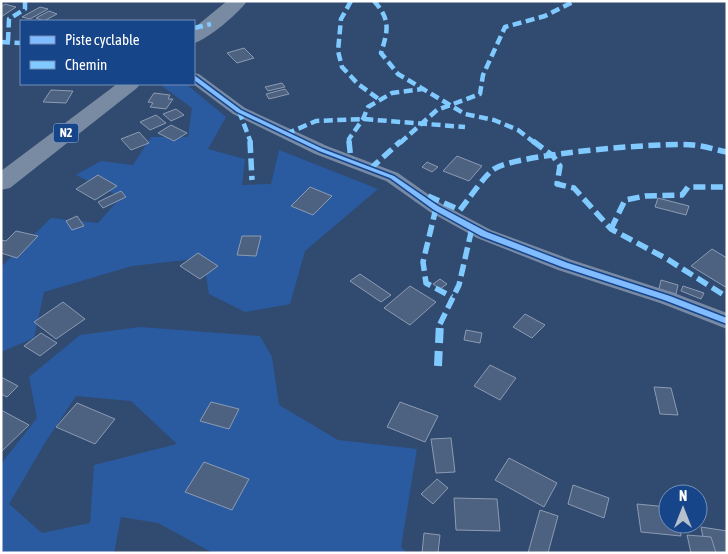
<svg xmlns="http://www.w3.org/2000/svg" width="728" height="554" viewBox="0 0 728 554" font-family="'Asap Condensed',sans-serif">
	<style>
		.green { fill: #2a5ba0; fill-rule: evenodd }
		.building { fill: #4d6280; stroke: #8c9bb3 }
		.lines { fill: none; stroke-linecap: round; stroke-linejoin: round }
		.street { fill: #788aa4; fill-rule: evenodd }
		.highway { fill: #798ba3; fill-rule: evenodd }
		.quiet-far2 { stroke: #80caff; stroke-width: 4.5; stroke-dasharray: 9 4.5; stroke-linecap: butt }
		.quiet-far1 { stroke: #80caff; stroke-width: 5.5; stroke-dasharray: 12 5.5; stroke-linecap: butt }
		.quiet { stroke: #80caff; stroke-width: 8; stroke-dasharray: 15 8; stroke-linecap: butt }
		.cycleway-casing { stroke: #17458a; stroke-width: 3 }
		.cycleway { fill: #80bcff; fill-rule: evenodd }
		.labels { text-anchor: middle; stroke-width: 4; stroke-linejoin: round; paint-order: stroke }
		.shield { fill: #17458a; stroke: #b9c7dc; stroke-width: 1 }
		.shield-label { font-size: 12px; font-weight: bold; fill: #fff }
	</style>
	<rect width="100%" height="100%" fill="#314a70"/>
	<!-- green -->
	<g class="green">
		<path d="M167 84H186L226 117 208 149 245 159 242 185 271 184 279 150 378 189 305 251 290 304 245 312 209 294 203 258 132 266 44 292 34 338 1 352V267L51 218 98 223 121 197 76 175 101 161 133 165 151 137H188L192 108 162 86Z"/>
		<path d="M140 327 260 336 272 357 279 405 338 440 417 449 401 547 407 553H213L158 523 121 517 114 553H1V464L37 418 29 377 80 335ZM76 396 131 401 177 444 94 465 90 523 42 533 9 504 46 441Z"/>
	</g>
	<!-- building -->
	<g class="building">
		<path d="M5 4 16 7 1 17V7Z"/>
		<path d="M40 7 48 9 30 19 22 17Z"/>
		<path d="M49 11 57 14 44 21 36 18Z"/>
		<path d="M244 48 254 58 237 63 227 53Z"/>
		<path d="M282 83 285 87 268 91 265 87Z"/>
		<path d="M285 89 289 94 269 99 266 94Z"/>
		<path d="M51 90 73 91 66 103 43 102Z"/>
		<path d="M154 93 170 95 168 99H173L166 109 150 107 153 103 148 102Z"/>
		<path d="M176 109 184 115 171 121 163 114Z"/>
		<path d="M156 115 166 123 150 130 140 122Z"/>
		<path d="M171 125 187 133 174 141 158 133Z"/>
		<path d="M139 132 149 143 131 150 121 139Z"/>
		<path d="M457 156 482 166 469 181 443 171Z"/>
		<path d="M427 162 438 167 432 172 422 167Z"/>
		<path d="M98 175 117 186 95 200 76 189Z"/>
		<path d="M310 187 332 196 313 215 291 206Z"/>
		<path d="M121 191 126 197 103 208 98 202Z"/>
		<path d="M658 198 689 206 686 215 655 207Z"/>
		<path d="M77 216 84 226 72 230 66 221Z"/>
		<path d="M16 231 38 236 17 258 1 253V240L6 241Z"/>
		<path d="M242 236H261L256 256 237 255Z"/>
		<path d="M712 249 727 258V288L691 266Z"/>
		<path d="M198 253 218 266 200 279 180 266Z"/>
		<path d="M360 274 391 295 381 302 350 281Z"/>
		<path d="M440 279 447 284 440 289 433 284Z"/>
		<path d="M661 280 678 285 676 294 659 289Z"/>
		<path d="M410 286 436 302 410 325 384 308Z"/>
		<path d="M683 286 704 293 701 299 681 291Z"/>
		<path d="M63 302 85 319 56 339 34 322Z"/>
		<path d="M525 314 545 325 532 338 513 327Z"/>
		<path d="M466 330 482 333 480 343 464 340Z"/>
		<path d="M41 333 57 343 40 356 24 346Z"/>
		<path d="M490 365 516 378 500 400 474 386Z"/>
		<path d="M1 377 18 386 7 397 1 394Z"/>
		<path d="M654 387 671 388 678 415 660 414Z"/>
		<path d="M211 402 239 409 229 429 200 421Z"/>
		<path d="M400 402 438 416 425 442 387 427Z"/>
		<path d="M77 403 115 419 95 444 56 427Z"/>
		<path d="M1 410 29 425 1 452Z"/>
		<path d="M451 438 455 472 436 473 431 439Z"/>
		<path d="M509 458 557 483 544 507 495 480Z"/>
		<path d="M204 462 249 479 232 510 185 492Z"/>
		<path d="M437 479 448 488 433 504 421 494Z"/>
		<path d="M573 485 609 498 604 518 568 504Z"/>
		<path d="M454 498 497 499 500 531 456 530Z"/>
		<path d="M637 504 668 507V524H679L681 536 641 532Z"/>
		<path d="M540 510 558 516 548 553H528Z"/>
		<path d="M701 527 727 531V553H706Z"/>
		<path d="M424 533 440 535 438 553H422Z"/>
		<path d="M687 535 711 537 716 553H691Z"/>
	</g>
	<g class="lines">
		<!-- street -->
		<path class="street" d="M194 73 199 74 245 108 327 146 398 173 442 204 491 230 572 260 674 293 727 313V329L660 303 558 270 477 238 430 212 386 181 315 154 233 114 193 84Z"/>
		<!-- highway -->
		<g class="highway">
			<path d="M227 1H247C239 13 207 40 194 43V28Z"/>
			<path d="M117 84H140L137 88 10 188 1 190V171Z"/>
		</g>
		<!-- quiet-far2 -->
		<g class="quiet-far2">
			<path d="M351 1 341 19 338 51 342 67 358 84 380 100"/>
			<path d="M374 1C391 20 388 30 381 53L398 74 465 114 494 120 518 130 535 143"/>
			<path d="M194 28 211 24"/>
			<path d="M8 41 9 19 25 9V1"/>
			<path d="M1 42 21 43"/>
			<path d="M239 111 251 143"/>
			<path d="M286 134 316 121 363 119 465 127"/>
			<path d="M349 143V139L363 119 368 107 392 93 422 89"/>
			<path d="M400 143 437 110 480 94 483 75 505 27 545 16 575 1"/>
		</g>
		<!-- quiet-far1 -->
		<g class="quiet-far1">
			<path d="M250 141 252 180"/>
			<path d="M349 141 351 161"/>
			<path d="M533 141 553 156 560 166 557 184 574 188 611 229 667 259 727 297"/>
			<path d="M370 169 401 141"/>
			<path d="M428 196 460 210C469 199 483 177 494 169 516 154 663 142 693 145 705 146 716 150 727 152"/>
			<path d="M436 208 423 262 426 283 452 297"/>
			<path d="M611 229 625 200 645 196 682 195 688 187H727"/>
			<path d="M440 324 459 285 472 228"/>
		</g>
		<!-- quiet -->
		<path class="quiet" d="M438 366 440 322"/>
		<defs>
			<path id="cycleway" d="M194 75 241 110 323 149 394 176 438 206 487 232 568 263 670 296 727 318V324L664 300 562 267 481 236 434 210 390 178 319 151 237 112 194 80Z"/>
		</defs>
		<!-- cycleway casing -->
		<use href="#cycleway" class="cycleway-casing"/>
		<!-- cycleway -->
		<use href="#cycleway" class="cycleway"/>
	</g>
	<g class="labels">
		<!-- shield labels -->
		<rect class="shield" x="53.5" y="123.5" width="25" height="19" rx="4"/>
		<g class="shield-label">
			<text x="66" y="137">N2</text>
		</g>
	</g>
	<!-- border -->
	<rect width="728" height="554" fill="none" stroke="#ffffff" stroke-width="5"/>
	<!-- legend -->
	<rect x="20" y="20" width="175" height="65" fill="#17458a" stroke="#748fb9"/>
	<rect x="30" y="36" width="25" height="8" fill="#80bcff" stroke="#748fb9"/>
	<text x="65" y="45" font-size="15" fill="#ffffff">Piste cyclable</text>
	<rect x="30" y="61" width="25" height="8" fill="#80caff" stroke="#748fb9"/>
	<text x="65" y="70" font-size="15" fill="#ffffff">Chemin</text>
	<!-- north arrow -->
	<g transform="translate(683 509)"><circle r="24" fill="#17458a" stroke="#748fb9"/>
	<path d="M0-4L9 19L0 12L-9 19Z" fill="#b7c0cd"/>
	<text y="-8" font-size="14" font-weight="bold" text-anchor="middle" fill="#ffffff">N</text>
	</g>
</svg>
